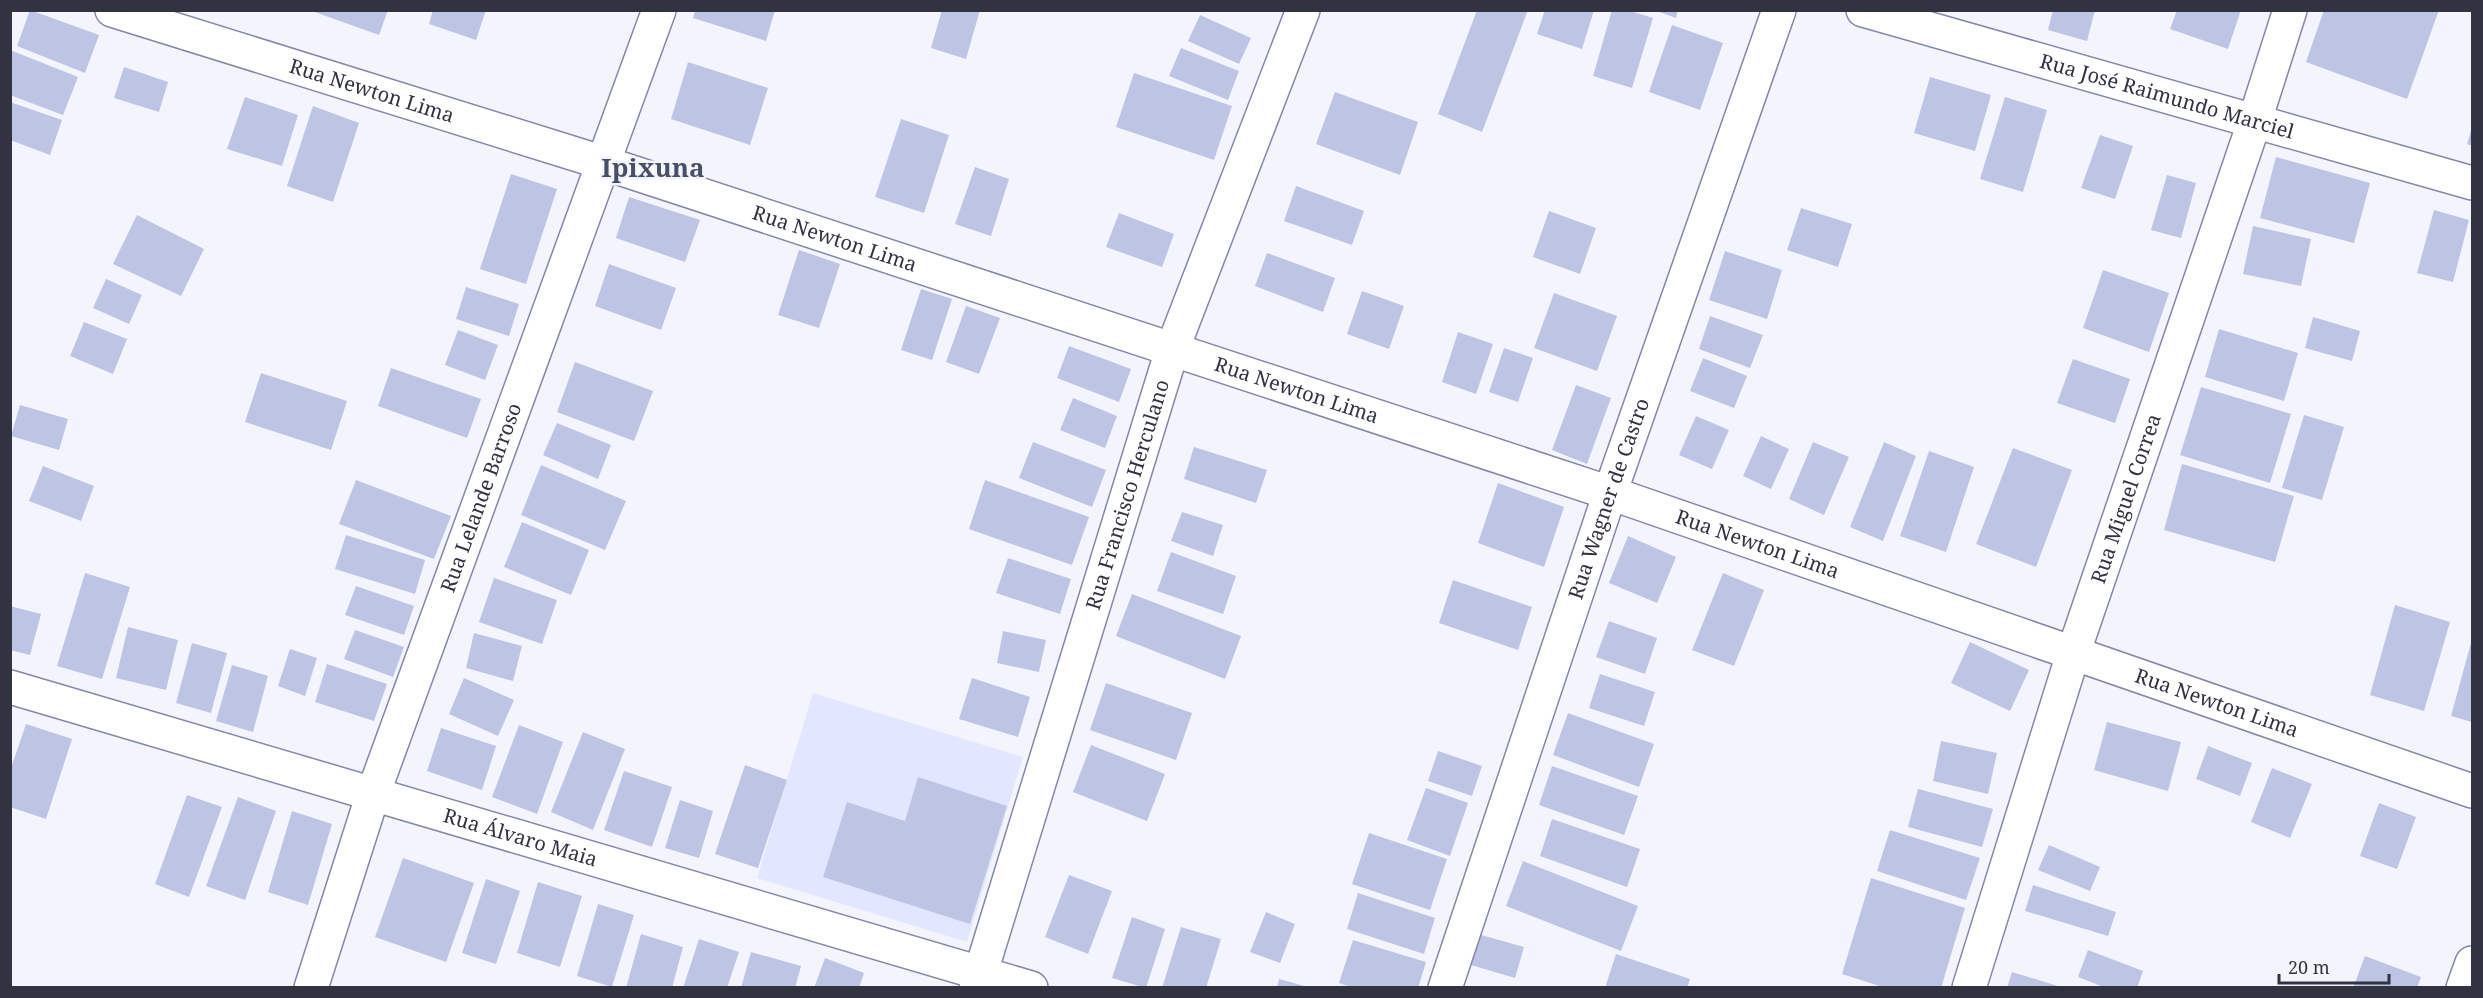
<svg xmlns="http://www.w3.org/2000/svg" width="2483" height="998" viewBox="0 0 2483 998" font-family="'Noto Serif',serif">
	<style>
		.built { fill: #e2e7ff }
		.building { fill: #bec4e4 }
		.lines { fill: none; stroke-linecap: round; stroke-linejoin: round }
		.minor-casing { stroke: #8388a6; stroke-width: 36 }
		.minor { stroke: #fff; stroke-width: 33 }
		.labels { text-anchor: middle; stroke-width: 5; stroke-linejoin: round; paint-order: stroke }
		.street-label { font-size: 20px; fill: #313340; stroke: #f4f5fc }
		.district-label { font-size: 26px; font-weight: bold; fill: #494e69; stroke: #f4f5fc }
	</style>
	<rect width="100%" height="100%" fill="#f4f5fc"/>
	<!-- built -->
	<path class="built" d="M813 693 1023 757 967 942 757 878Z"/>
	<!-- building -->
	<g class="building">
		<path d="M30 10 99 35 85 73 17 46Z"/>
		<path d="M309 10H388L379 35Z"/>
		<path d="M433 10H486L476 40 429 24Z"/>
		<path d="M695 10H775L766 41 693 18Z"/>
		<path d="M942 10H980L966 59 931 48Z"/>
		<path d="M1477 10H1528L1482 132 1438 114Z"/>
		<path d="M1545 10H1594L1582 49 1537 34Z"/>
		<path d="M1612 10H1627L1653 18 1632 88 1593 76Z"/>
		<path d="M1654 10H1678L1676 18Z"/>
		<path d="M2053 10H2095L2087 41 2048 30Z"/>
		<path d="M2177 10H2241L2228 49 2170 29Z"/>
		<path d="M2324 10H2439L2407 99 2306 62Z"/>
		<path d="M1200 15 1251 38 1239 64 1188 41Z"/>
		<path d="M1672 25 1723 43 1700 110 1649 92Z"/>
		<path d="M1181 48 1239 71 1228 100 1169 76Z"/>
		<path d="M10 50 78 77 63 115 10 95Z"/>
		<path d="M688 62 768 88 750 145 671 119Z"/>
		<path d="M124 67 168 82 159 112 114 98Z"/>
		<path d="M1134 73 1232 106 1214 160 1116 127Z"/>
		<path d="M1930 77 1991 95 1975 151 1914 133Z"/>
		<path d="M1335 92 1418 122 1400 175 1316 144Z"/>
		<path d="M245 97 298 115 282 166 227 149Z"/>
		<path d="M2005 97 2047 110 2023 192 1980 179Z"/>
		<path d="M10 102 62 120 50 155 10 140Z"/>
		<path d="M313 106 359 123 333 202 287 186Z"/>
		<path d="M901 119 949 135 924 213 875 197Z"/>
		<path d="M2472 127V146L2467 144Z"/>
		<path d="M2100 135 2133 146 2115 199 2081 188Z"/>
		<path d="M2276 157 2370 183 2354 243 2260 218Z"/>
		<path d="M975 167 1009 179 991 236 955 224Z"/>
		<path d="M511 174 557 189 526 284 480 269Z"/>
		<path d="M2167 175 2196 183 2181 238 2151 230Z"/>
		<path d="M1296 186 1364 211 1352 245 1284 221Z"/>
		<path d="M629 197 700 220 685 262 616 238Z"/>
		<path d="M1801 208 1852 224 1838 267 1787 250Z"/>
		<path d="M2434 210 2469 220 2453 282 2417 273Z"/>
		<path d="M1549 211 1596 228 1580 274 1533 257Z"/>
		<path d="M1119 213 1174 234 1162 267 1106 247Z"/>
		<path d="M137 215 204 249 181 296 113 264Z"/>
		<path d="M2253 226 2311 239 2301 286 2243 274Z"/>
		<path d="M799 250 840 264 819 328 778 315Z"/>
		<path d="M1725 251 1782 270 1767 319 1709 300Z"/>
		<path d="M1267 253 1335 278 1323 312 1255 286Z"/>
		<path d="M609 264 676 288 661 330 595 306Z"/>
		<path d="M2103 270 2169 293 2149 352 2083 328Z"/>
		<path d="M106 279 142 295 129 324 93 308Z"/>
		<path d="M466 287 519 304 509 336 456 319Z"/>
		<path d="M921 289 952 299 932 360 901 350Z"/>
		<path d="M1362 291 1404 306 1389 349 1347 334Z"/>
		<path d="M1554 293 1617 316 1597 371 1534 348Z"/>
		<path d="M966 306 1000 318 979 374 946 362Z"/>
		<path d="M1710 316 1763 335 1750 368 1699 349Z"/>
		<path d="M2313 317 2360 331 2352 361 2305 348Z"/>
		<path d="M84 322 127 339 113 374 70 356Z"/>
		<path d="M2219 329 2298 353 2284 401 2205 377Z"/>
		<path d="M458 330 498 345 485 380 445 365Z"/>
		<path d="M1458 332 1493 344 1476 394 1442 382Z"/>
		<path d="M1069 346 1131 369 1119 402 1057 378Z"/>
		<path d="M1504 348 1533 358 1518 402 1489 392Z"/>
		<path d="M1703 358 1747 376 1734 408 1690 391Z"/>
		<path d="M2073 359 2130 379 2115 423 2057 403Z"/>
		<path d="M575 362 653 391 634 441 557 412Z"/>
		<path d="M391 368 481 399 467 438 378 406Z"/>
		<path d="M261 373 347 401 331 450 245 422Z"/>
		<path d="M1576 385 1611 398 1587 464 1552 450Z"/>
		<path d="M2201 387 2291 414 2270 483 2180 455Z"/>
		<path d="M1073 398 1117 416 1105 448 1060 430Z"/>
		<path d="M20 405 68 419 59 450 11 436Z"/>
		<path d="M2304 415 2344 427 2322 500 2282 488Z"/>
		<path d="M1696 416 1729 430 1712 469 1679 455Z"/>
		<path d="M557 423 611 445 598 479 543 455Z"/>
		<path d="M1761 436 1789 449 1771 489 1743 476Z"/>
		<path d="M1033 442 1106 470 1092 507 1019 478Z"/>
		<path d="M1813 442 1849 457 1824 515 1789 499Z"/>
		<path d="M1884 442 1916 456 1883 541 1850 527Z"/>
		<path d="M1194 447 1267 470 1256 503 1184 479Z"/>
		<path d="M2013 448 2072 470 2036 567 1976 544Z"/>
		<path d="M1929 451 1974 467 1946 552 1900 536Z"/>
		<path d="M2182 464 2294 496 2275 562 2164 530Z"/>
		<path d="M541 465 626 501 605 550 521 515Z"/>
		<path d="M43 466 94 486 81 521 29 501Z"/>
		<path d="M356 480 451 516 434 559 339 524Z"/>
		<path d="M985 480 1089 517 1072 565 969 529Z"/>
		<path d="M1498 483 1564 507 1544 567 1478 543Z"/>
		<path d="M1182 512 1223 525 1213 556 1171 541Z"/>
		<path d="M522 522 589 550 571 595 504 567Z"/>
		<path d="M346 535 425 560 415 594 335 569Z"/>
		<path d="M1628 536 1676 557 1657 603 1609 583Z"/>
		<path d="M1171 552 1236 576 1223 614 1157 591Z"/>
		<path d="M1008 558 1071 579 1060 614 996 593Z"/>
		<path d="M85 573 130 587 102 679 57 666Z"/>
		<path d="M1723 573 1764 590 1734 666 1692 650Z"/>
		<path d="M494 578 557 600 542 644 479 622Z"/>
		<path d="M1453 580 1532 607 1518 650 1439 623Z"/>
		<path d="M356 586 414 606 404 635 345 615Z"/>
		<path d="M1132 594 1241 636 1225 679 1116 636Z"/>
		<path d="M2395 605 2450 622 2424 711 2370 695Z"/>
		<path d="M10 606 41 614 30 655 10 650Z"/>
		<path d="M1609 621 1657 638 1645 674 1596 657Z"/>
		<path d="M128 627 178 640 166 690 116 678Z"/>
		<path d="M355 630 404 647 393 677 344 659Z"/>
		<path d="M1003 631 1046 640 1039 672 997 663Z"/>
		<path d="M474 633 522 646 513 681 466 668Z"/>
		<path d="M2472 639V722L2451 716Z"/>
		<path d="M1970 642 2029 670 2010 711 1951 683Z"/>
		<path d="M192 643 227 653 211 713 176 703Z"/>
		<path d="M290 649 317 658 305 696 278 686Z"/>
		<path d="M327 664 387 684 374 721 315 702Z"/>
		<path d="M232 665 268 676 253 732 216 721Z"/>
		<path d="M1600 674 1655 692 1644 726 1589 708Z"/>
		<path d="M464 678 514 700 498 736 449 714Z"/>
		<path d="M972 678 1030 697 1018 737 959 719Z"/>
		<path d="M1106 683 1192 713 1176 760 1090 730Z"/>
		<path d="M1568 713 1654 744 1639 787 1553 755Z"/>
		<path d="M2107 722 2181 742 2168 791 2094 770Z"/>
		<path d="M26 724 72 739 46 819 10 807V771Z"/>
		<path d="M519 725 563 742 537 814 492 797Z"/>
		<path d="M441 728 496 746 482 790 427 771Z"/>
		<path d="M583 732 625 749 593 830 551 812Z"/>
		<path d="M1941 741 1997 753 1988 794 1933 781Z"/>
		<path d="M1091 745 1165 774 1147 821 1073 792Z"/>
		<path d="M2208 746 2252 763 2240 796 2196 779Z"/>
		<path d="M1438 751 1482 766 1472 796 1428 781Z"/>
		<path d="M745 765 787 780 758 868 715 854Z"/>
		<path d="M1552 766 1638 796 1624 835 1539 805Z"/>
		<path d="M2272 768 2312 784 2290 838 2251 822Z"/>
		<path d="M624 771 672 787 652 847 604 830Z"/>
		<path d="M918 777 1007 806 970 924 823 877 847 802 905 821Z"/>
		<path d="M1426 788 1468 803 1450 856 1407 840Z"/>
		<path d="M1918 789 1993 809 1982 847 1908 827Z"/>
		<path d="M187 795 222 807 189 897 155 884Z"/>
		<path d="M238 797 276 811 245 900 206 886Z"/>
		<path d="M680 800 713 811 699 858 665 848Z"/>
		<path d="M2379 803 2416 817 2397 869 2360 856Z"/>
		<path d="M292 811 332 824 308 905 268 892Z"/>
		<path d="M1552 819 1640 849 1627 887 1540 856Z"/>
		<path d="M1890 830 1980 858 1966 900 1877 871Z"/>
		<path d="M1369 833 1447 859 1430 910 1352 884Z"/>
		<path d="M2049 845 2100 867 2090 891 2038 870Z"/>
		<path d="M403 858 474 883 446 962 375 937Z"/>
		<path d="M1523 861 1638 906 1621 951 1506 906Z"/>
		<path d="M1069 875 1112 891 1088 954 1045 937Z"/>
		<path d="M1871 878 1965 908 1941 988H1886L1842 974Z"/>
		<path d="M486 879 520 891 496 964 462 953Z"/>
		<path d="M538 882 582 896 560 967 517 953Z"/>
		<path d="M2033 885 2116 912 2108 936 2025 911Z"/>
		<path d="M1358 893 1435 918 1424 954 1347 929Z"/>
		<path d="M598 904 634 915 612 987 577 976Z"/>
		<path d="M1266 912 1295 924 1280 963 1250 952Z"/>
		<path d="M1132 917 1165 929 1146 988 1112 978Z"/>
		<path d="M1181 927 1221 939 1206 988H1162Z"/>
		<path d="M641 934 683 947 672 988H626Z"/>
		<path d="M1481 935 1524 947 1515 978 1471 965Z"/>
		<path d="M699 939 739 952 727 988H683Z"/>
		<path d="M1353 940 1426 962 1418 988H1354L1339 983Z"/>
		<path d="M2088 950 2143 971 2137 988H2106L2078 977Z"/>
		<path d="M751 952 801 966 795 988H741Z"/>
		<path d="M1616 954 1690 979 1687 988H1605Z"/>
		<path d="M2365 956 2421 977 2417 988H2353Z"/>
		<path d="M825 958 864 973 859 988H814Z"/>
		<path d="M2012 972 2061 987V988H2007Z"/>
		<path d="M1279 979 1308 987V988H1277Z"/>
	</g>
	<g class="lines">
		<defs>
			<g id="minor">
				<path id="s1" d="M112 10 604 163 1610 493 2472 791"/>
				<path id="s2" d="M1863 10 2472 183"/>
				<path id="s3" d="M10 687 1031 988"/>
				<path id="s4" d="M311 988 373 794 659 10"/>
				<path id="s5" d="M976 988 1172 350 1303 10"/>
				<path id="s6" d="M1445 988 1610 493 1779 10"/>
				<path id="s7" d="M1969 988 2073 654 2255 120 2290 10"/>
				<path d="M2463 988 2472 963"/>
			</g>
		</defs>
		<!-- minor casing -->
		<use href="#minor" class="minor-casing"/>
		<!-- minor -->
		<use href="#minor" class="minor"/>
	</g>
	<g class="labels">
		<!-- street labels -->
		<g class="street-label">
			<text dy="7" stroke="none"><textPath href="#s1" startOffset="272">Rua Newton Lima</textPath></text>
			<text dy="7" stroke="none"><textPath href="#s2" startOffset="316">Rua José Raimundo Marciel</textPath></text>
			<text dy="7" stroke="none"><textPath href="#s1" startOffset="758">Rua Newton Lima</textPath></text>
			<text dy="7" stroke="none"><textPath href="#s1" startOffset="1244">Rua Newton Lima</textPath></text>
			<text dy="7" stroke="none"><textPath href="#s5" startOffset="516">Rua Francisco Herculano</textPath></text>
			<text dy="7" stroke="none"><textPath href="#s4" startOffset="519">Rua Lelande Barroso</textPath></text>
			<text dy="7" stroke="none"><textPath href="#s6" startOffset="516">Rua Wagner de Castro</textPath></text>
			<text dy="7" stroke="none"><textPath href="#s7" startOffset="514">Rua Miguel Correa</textPath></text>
			<text dy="7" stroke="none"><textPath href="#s1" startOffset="1730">Rua Newton Lima</textPath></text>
			<text dy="7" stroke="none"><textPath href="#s1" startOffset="2216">Rua Newton Lima</textPath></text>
			<text dy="7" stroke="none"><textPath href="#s3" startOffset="532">Rua Álvaro Maia</textPath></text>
		</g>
		<!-- district labels -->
		<g class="district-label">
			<text x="653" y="177">Ipixuna</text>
		</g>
	</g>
	<!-- border -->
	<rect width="2483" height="998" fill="none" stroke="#313340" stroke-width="24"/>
	<!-- scale -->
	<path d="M2279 974v9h110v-9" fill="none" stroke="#313340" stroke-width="3"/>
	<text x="2288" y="974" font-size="18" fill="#313340" stroke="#f4f5fc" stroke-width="4.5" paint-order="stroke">20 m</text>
</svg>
